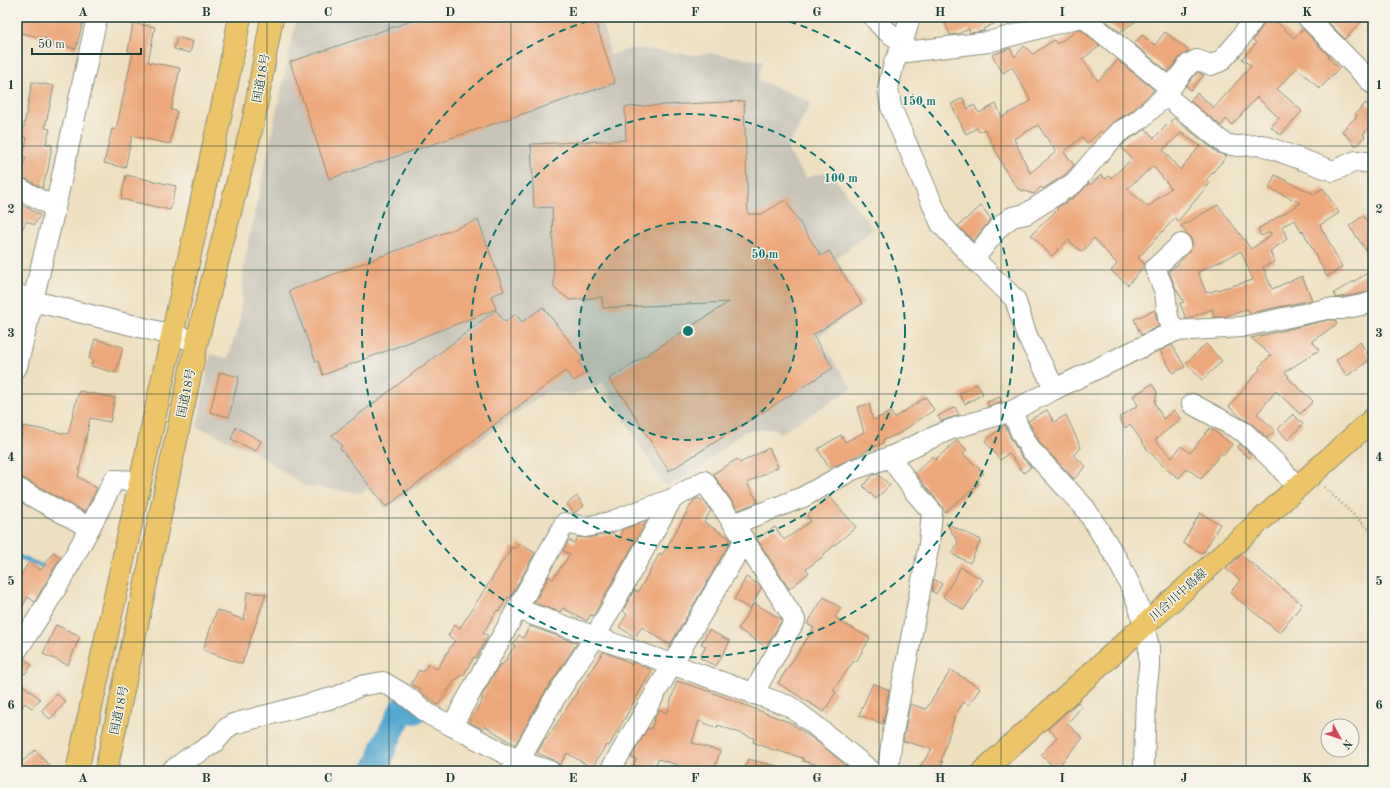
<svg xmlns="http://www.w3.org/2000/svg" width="1390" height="788" viewBox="0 0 1390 788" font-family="'Old Standard TT','Noto Serif JP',serif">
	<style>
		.industrial { fill: #c8c4b8 }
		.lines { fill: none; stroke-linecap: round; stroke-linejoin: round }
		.stream { stroke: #54a7cf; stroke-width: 4.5 }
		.river { stroke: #54a7cf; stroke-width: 26 }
		.building { fill: #eca77c; fill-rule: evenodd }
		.minor-casing { stroke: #868e7a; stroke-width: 22 }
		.major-casing { stroke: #868e7a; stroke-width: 24 }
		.highway-casing { stroke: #868e7a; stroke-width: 24 }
		.path { stroke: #868e7a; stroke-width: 2.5; stroke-dasharray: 1 3; stroke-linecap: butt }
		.minor { stroke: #fff; stroke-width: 20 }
		.major { stroke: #edc569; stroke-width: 22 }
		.highway { stroke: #edc569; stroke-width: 22 }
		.grid { fill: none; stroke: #1f3d34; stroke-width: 1; stroke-opacity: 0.55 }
		.ring { fill: none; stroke: #0f766e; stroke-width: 2; stroke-dasharray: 7 5 }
		.labels { text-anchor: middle; stroke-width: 3; stroke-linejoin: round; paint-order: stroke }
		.street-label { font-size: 12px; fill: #1f3d34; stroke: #f7f3e8 }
		.centre { fill: #0f766e; stroke: #f7f3e8; stroke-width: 2 }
		.ring-label { font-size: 12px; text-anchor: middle; font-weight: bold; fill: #0f766e; stroke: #f7f3e8; stroke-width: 3; stroke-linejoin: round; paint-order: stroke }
		.neatline { fill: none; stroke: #1f3d34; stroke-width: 1.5 }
		.grid-label { font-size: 13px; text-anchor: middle; font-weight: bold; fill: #1f3d34 }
	</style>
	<rect width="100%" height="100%" fill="#f7f3e8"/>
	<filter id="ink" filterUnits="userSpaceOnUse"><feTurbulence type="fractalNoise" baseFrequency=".025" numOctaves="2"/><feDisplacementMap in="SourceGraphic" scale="8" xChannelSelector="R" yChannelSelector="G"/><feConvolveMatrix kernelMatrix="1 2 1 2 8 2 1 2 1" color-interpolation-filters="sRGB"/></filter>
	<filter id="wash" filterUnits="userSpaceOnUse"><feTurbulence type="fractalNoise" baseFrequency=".012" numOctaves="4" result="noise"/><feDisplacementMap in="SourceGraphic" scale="16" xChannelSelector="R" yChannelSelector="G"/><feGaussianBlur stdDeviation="0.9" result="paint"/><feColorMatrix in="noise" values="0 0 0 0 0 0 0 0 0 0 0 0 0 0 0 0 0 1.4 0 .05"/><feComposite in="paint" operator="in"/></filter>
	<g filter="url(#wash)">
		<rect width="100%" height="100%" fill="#eedfc0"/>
		<!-- industrial -->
		<path class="industrial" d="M297 17H599L606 34 610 55 633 48 693 55 710 53 763 61 758 80 811 102 787 150 806 178 829 171 873 229 835 259 864 304 817 337 852 388 780 434 775 428 743 432 697 470 669 485 662 483 602 382 591 390 572 394 546 392 386 509 369 488 361 493 303 485 253 451 197 427 211 354 228 359 240 320 245 258Z"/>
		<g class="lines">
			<!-- stream -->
			<path class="stream" d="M17 556 47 568"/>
			<!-- river -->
			<path class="river" d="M374 771 380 760 384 746 403 708 414 711"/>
		</g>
		<g id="blocks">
			<!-- building -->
			<g class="building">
				<path d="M20 17H84L76 49 47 42 48 39 17 32Z"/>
				<path d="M423 17H594L615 83 329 179 290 62Z"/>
				<path d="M952 17H1008L983 29 984 31 970 33 969 29 958 34 950 35 944 21Z"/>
				<path d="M1101 17H1142L1120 32Z"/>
				<path d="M1266 17H1284L1278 23 1294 38 1303 29 1329 56 1328 57 1339 68 1320 89 1297 68 1277 89 1302 111 1281 135 1271 127 1279 118 1257 97 1232 125 1226 119 1221 126 1190 101 1197 93 1214 108 1251 66 1242 59 1256 43 1253 40 1264 24Z"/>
				<path d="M1323 17H1366L1345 39Z"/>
				<path d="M133 23 155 27 148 62 180 68 171 110 177 111 170 144 132 136 125 168 104 163 112 129 116 130 133 52 128 51Z"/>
				<path d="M1080 29 1100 46 1082 59 1098 81 1118 60 1154 90 1131 112 1113 122 1103 133 1101 131 1087 143 1082 137 1064 152 1074 165 1066 174 1043 189 1041 187 1034 194 1018 189 1005 170 985 129 979 132 977 128 966 134 951 104 963 98 968 109 974 105 979 113 996 104 1002 117 1031 101 1012 67 1003 73 992 55 1010 48 1015 57 1024 46 1033 54 1054 40 1057 44ZM1038 125 1056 152 1030 173 1014 139Z"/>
				<path d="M1165 32 1189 51 1180 57 1168 72 1134 44 1142 35 1155 45Z"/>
				<path d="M177 37 193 42 190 53 174 49Z"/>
				<path d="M1198 72 1204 75 1191 90 1186 86Z"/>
				<path d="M32 82 54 86 45 128 50 129 46 144 52 145 48 169 42 188 20 176 26 157 23 156 27 138 22 137Z"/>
				<path d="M744 101 748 214H762L785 200 821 256 829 251 862 304 813 335 833 368 669 471 622 395 621 396 609 379 729 302 603 308 602 297 570 300 554 288 552 207 534 208 531 144 626 140 625 107Z"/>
				<path d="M1366 103 1373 109V124L1363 134 1365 136 1356 146 1342 131 1357 116 1355 114Z"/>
				<path d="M1174 118 1218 153 1227 156 1206 180 1210 183 1178 221 1175 218 1138 258 1145 264 1144 266 1128 285 1111 271 1117 264 1094 238 1082 252 1068 240 1052 256 1031 235 1058 209 1057 208 1080 193 1089 183 1090 185 1101 175 1106 179 1109 176 1111 178 1132 159 1121 147 1126 141 1146 129 1154 138ZM1181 133 1200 146 1180 170 1163 150ZM1153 166 1171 188 1148 207 1127 189Z"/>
				<path d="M126 175 176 186 170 210 121 199Z"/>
				<path d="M1275 175 1314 194 1323 188 1339 213 1320 225 1342 267 1327 277 1303 231 1301 232 1295 220 1282 226 1287 239 1270 251 1274 262 1263 267 1272 289 1302 276 1312 300 1250 313 1248 309 1223 317H1213V309L1186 319 1180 303 1184 302 1175 287 1169 271 1178 264 1189 252 1192 247V242L1190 237 1181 226 1218 205 1251 249 1271 235 1270 232 1261 236 1258 229 1301 203 1269 188ZM1241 251 1253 280 1206 293 1198 272Z"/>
				<path d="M17 202 40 215 34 225 27 221 17 237Z"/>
				<path d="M981 206 991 219 973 241 958 226Z"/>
				<path d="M1363 216 1373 229V245L1366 250 1349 226Z"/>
				<path d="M478 220 504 291 491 296 496 309 323 375 318 361 316 362 289 291Z"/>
				<path d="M1373 270V290L1363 293 1336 298 1334 293Z"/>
				<path d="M543 307 583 359 579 362 587 372 574 381 565 371 386 507 340 448 342 446 332 435 496 310 505 322 516 314 522 322Z"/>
				<path d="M1155 310 1157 320 1159 326 1141 335 1134 319Z"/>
				<path d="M1328 320H1335L1337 324 1312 341 1319 350 1285 372 1289 377 1288 378 1313 401 1300 414 1276 391 1257 414 1275 430 1267 438 1252 424 1242 418 1229 407 1260 369 1259 367 1271 355 1251 338Z"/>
				<path d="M95 339 123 347 116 373 91 366 93 360 89 359Z"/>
				<path d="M1360 342 1371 359 1347 376 1336 360Z"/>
				<path d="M1206 344 1222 361 1202 380 1186 363Z"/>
				<path d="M1172 345 1185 367 1173 373 1160 351Z"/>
				<path d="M220 372 239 377 229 417 210 412Z"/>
				<path d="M977 384 983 394 965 404 959 394Z"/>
				<path d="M1152 384 1157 392 1155 403 1163 419 1174 410 1181 419 1155 440 1172 458 1181 446 1190 453 1210 428 1232 444 1224 455 1221 453 1201 479 1187 468 1179 478 1166 469 1147 449 1130 424 1125 428 1119 418 1138 405 1133 396Z"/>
				<path d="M79 391 115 398 110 422 90 418 78 477 97 488 85 512 23 478 17 477V462L20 446 19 445 23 426 68 434Z"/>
				<path d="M926 397 934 410 898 434 883 440V443L835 466 834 465 829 468 818 449 841 435 845 442 864 432 857 407 869 404 873 420 891 412 894 418Z"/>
				<path d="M1000 397 1001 402 988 406 987 402Z"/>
				<path d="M955 407 959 415 941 421 938 416Z"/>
				<path d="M1047 410 1054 422 1066 415 1081 448 1073 455 1086 466 1074 479 1040 443 1028 421Z"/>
				<path d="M1293 414 1303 424 1288 440 1278 429Z"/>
				<path d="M1005 425 1011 439 1021 456 1031 467 1024 473 1009 453 1000 460 985 441Z"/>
				<path d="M236 427 261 441 256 451 231 439Z"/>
				<path d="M957 440 967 450 963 454 984 473 976 481 979 484 945 512 941 505 915 473 933 456 935 460Z"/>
				<path d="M1240 444 1251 455 1249 458 1237 448Z"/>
				<path d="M769 448 778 467 747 483 758 502 738 510 713 474 737 459 740 463Z"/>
				<path d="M877 474 890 485 876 499 863 486 873 475Z"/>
				<path d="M577 496 584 506 574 513 567 504Z"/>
				<path d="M698 498 705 502 711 511 704 522 728 537 731 541 670 645 642 627 635 637 619 627 627 614 623 611 634 590 638 592 660 553 662 555 694 500Z"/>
				<path d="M827 498H831L856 527 824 554 825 555 806 569 809 573 789 589 757 539 775 527 784 540 811 521 807 515Z"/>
				<path d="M1200 513 1220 524 1204 552H1200L1183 543Z"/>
				<path d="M647 521 593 616 590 615 587 621 563 608 560 612 534 603 549 576 553 579 570 554 563 551 569 540 574 543 578 537 587 538 612 533 618 538 623 529Z"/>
				<path d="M946 523 981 540 970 563 952 554 958 542Z"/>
				<path d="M519 543 535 553 510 598 508 597 499 611 497 610 483 633 488 636 476 658 474 657 463 676 461 675 457 680 456 679 438 705 420 692 421 690 411 684 419 670 423 672 428 664 437 669 455 640 448 636 454 625 460 628 512 547 516 549Z"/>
				<path d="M53 552 61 557 46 582 35 602 28 597 17 615V581L29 562 41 570Z"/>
				<path d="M1241 555 1302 604 1280 633 1230 593 1240 580 1226 569Z"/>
				<path d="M961 567 983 580 964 610 943 597Z"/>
				<path d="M746 577 758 584 761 588 750 609 734 600Z"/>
				<path d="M934 579 942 584 936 594 932 591Z"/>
				<path d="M247 592 266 594 242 664 203 650 217 610 244 620Z"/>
				<path d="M824 597 841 608 835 617 839 620V621L870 638 856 662 854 661 833 690 836 692 824 712 778 683 814 628 807 624Z"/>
				<path d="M754 603 782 620 766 647 738 629Z"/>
				<path d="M56 625 80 636 68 665 43 654Z"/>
				<path d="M530 626 577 643 543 695 515 745 485 726 483 729 469 722 483 699 481 698 500 664 502 665 515 646 513 645 519 635 523 638Z"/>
				<path d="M709 630 730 641 716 666 700 658 706 646 701 644Z"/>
				<path d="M603 652 622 659 632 665 633 662 652 670 609 746 606 745 592 768 567 753 560 765 554 760 537 753 545 739 546 740Z"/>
				<path d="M24 659 32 665 25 674 17 668V661Z"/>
				<path d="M951 670 980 688 969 705 964 702 955 715 941 761 943 762 937 771H917L932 749 903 741 910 704 926 709Z"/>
				<path d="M17 680 40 699 32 708 25 703 17 713Z"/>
				<path d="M677 681 708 691 789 722 819 743 853 771H841L803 761V758L771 749 753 742 754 738 718 725 717 728 699 721 692 743 720 751 714 771H696L658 759 654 771H632L636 759 631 757 648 728 651 729 655 717 659 710 667 713Z"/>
				<path d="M873 683 889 690 883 724 859 715Z"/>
				<path d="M57 694 66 702 50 719 41 711Z"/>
				<path d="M1078 702 1082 706 1067 724 1083 738 1056 769 1041 755 1057 737 1048 729Z"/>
				<path d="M35 750 54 771H17V766Z"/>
				<path d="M748 759 780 767 779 771H744Z"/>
			</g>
		</g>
	</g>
	<g filter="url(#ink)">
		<use href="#blocks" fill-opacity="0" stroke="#868e7a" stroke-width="1"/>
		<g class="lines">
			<defs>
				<g id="minor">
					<path d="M874 17C880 28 893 36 903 42"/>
					<path d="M910 17 901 49 906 52 988 42 1081 17"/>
					<path d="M1083 17 1170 88"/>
					<path d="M1307 17 1373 84"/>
					<path d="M901 49 894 63 888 88 891 107 941 224 974 259 1015 299 1027 336 1055 389"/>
					<path d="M1165 95 1225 144 1237 146 1262 145 1333 171 1356 161 1373 163"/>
					<path d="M17 187 55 208"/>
					<path d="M974 259 999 227 1012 217 1026 214 1074 183 1096 157 1119 132 1138 121 1161 100 1189 64 1197 60 1211 65 1221 61 1236 44 1255 17"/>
					<path d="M17 294 33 301 197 341"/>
					<path d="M1175 331 1168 318 1165 292 1155 268 1181 244"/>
					<path d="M17 367 55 208 97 17"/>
					<path d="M1192 404 1244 432 1278 465 1297 487"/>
					<path d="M1012 411 1021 433 1031 450 1085 508 1117 559 1131 587 1139 607 1149 647V668L1146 692 1144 765 1145 771"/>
					<path d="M17 488 90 528"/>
					<path d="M734 524 803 497 852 470 890 457 949 430 1012 411 1055 389 1175 331 1241 327 1327 309H1342L1367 304 1373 301"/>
					<path d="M517 609 789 706 812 723 871 771"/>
					<path d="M17 650C54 596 85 539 114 480L141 481"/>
					<path d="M171 771 190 757 200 752 215 742 227 728 233 724 336 697 360 686 383 682 405 695 430 715 452 726"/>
					<path d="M511 771 519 761 553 701 595 637 672 499"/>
					<path d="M550 771 519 761 452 726 565 523 585 527 610 522 672 499 704 481 734 524 795 620 753 694"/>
					<path d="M610 771 744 541"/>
					<path d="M888 771 892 738 929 544 932 512 914 491 890 457"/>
				</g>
				<path id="major" d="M983 771 1373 419"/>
				<g id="highway">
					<path d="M77 771 223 103 240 17"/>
					<path d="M106 771 197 341 254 118 272 17"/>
				</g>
			</defs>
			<!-- minor casing -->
			<use href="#minor" class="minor-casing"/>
			<!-- major casing -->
			<use href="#major" class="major-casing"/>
			<!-- highway casing -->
			<use href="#highway" class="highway-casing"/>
			<!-- path -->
			<path class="path" d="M1324 487 1373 533"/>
			<!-- minor -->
			<use href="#minor" class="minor"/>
			<!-- major -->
			<use href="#major" class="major"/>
			<!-- highway -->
			<use href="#highway" class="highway"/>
		</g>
	</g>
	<!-- grid -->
	<path class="grid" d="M144 17V771M267 17V771M389 17V771M511 17V771M634 17V771M756 17V771M879 17V771M1001 17V771M1123 17V771M1246 17V771M17 146H1373M17 270H1373M17 394H1373M17 518H1373M17 642H1373"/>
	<!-- distance rings -->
	<circle cx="688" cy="331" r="109" fill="#0f766e" fill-opacity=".12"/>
	<g class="ring">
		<circle cx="688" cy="331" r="109"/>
		<circle cx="688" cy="331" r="217"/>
		<path d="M778 18A326 326 0 1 1 598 18"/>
	</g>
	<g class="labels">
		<!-- street labels -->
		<g class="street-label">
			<text transform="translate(261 78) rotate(-80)" y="4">国道18号</text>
			<text transform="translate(186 393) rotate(-78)" y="4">国道18号</text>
			<text transform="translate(1178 595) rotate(-42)" y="4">川合川中島線</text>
			<text transform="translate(119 710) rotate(-78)" y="4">国道18号</text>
		</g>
	</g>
	<circle cx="688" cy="331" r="6" class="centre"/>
	<g class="ring-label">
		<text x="919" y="105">150 m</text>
		<text x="841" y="182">100 m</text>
		<text x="765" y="258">50 m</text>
	</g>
	<!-- margin -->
	<rect width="1390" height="788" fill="none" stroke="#f7f3e8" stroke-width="44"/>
	<!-- north arrow -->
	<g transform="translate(1340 738) rotate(130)"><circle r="19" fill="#f7f3e8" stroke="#a1aaa0"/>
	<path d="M0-3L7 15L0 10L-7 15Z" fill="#d1495b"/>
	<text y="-6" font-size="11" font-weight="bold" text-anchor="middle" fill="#1f3d34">N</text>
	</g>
	<!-- scale -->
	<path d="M32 48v6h109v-6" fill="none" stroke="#1f3d34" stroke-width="2"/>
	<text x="38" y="48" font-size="12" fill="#1f3d34" stroke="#f7f3e8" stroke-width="3" paint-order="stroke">50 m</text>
	<rect x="22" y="22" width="1346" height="744" class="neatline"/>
	<g class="grid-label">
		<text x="83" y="16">A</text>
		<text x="206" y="16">B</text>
		<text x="328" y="16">C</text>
		<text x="450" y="16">D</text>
		<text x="573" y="16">E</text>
		<text x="695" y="16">F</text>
		<text x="817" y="16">G</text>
		<text x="940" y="16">H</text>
		<text x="1062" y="16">I</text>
		<text x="1184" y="16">J</text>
		<text x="1307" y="16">K</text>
		<text x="11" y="89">1</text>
		<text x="1379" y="89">1</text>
		<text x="11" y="213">2</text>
		<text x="1379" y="213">2</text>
		<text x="11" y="337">3</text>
		<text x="1379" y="337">3</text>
		<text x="11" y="461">4</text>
		<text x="1379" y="461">4</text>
		<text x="11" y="585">5</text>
		<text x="1379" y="585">5</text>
		<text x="11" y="709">6</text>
		<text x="1379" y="709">6</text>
		<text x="83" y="782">A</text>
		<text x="206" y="782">B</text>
		<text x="328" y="782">C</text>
		<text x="450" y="782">D</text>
		<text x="573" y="782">E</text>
		<text x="695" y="782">F</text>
		<text x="817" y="782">G</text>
		<text x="940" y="782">H</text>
		<text x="1062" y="782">I</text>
		<text x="1184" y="782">J</text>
		<text x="1307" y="782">K</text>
	</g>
</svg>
